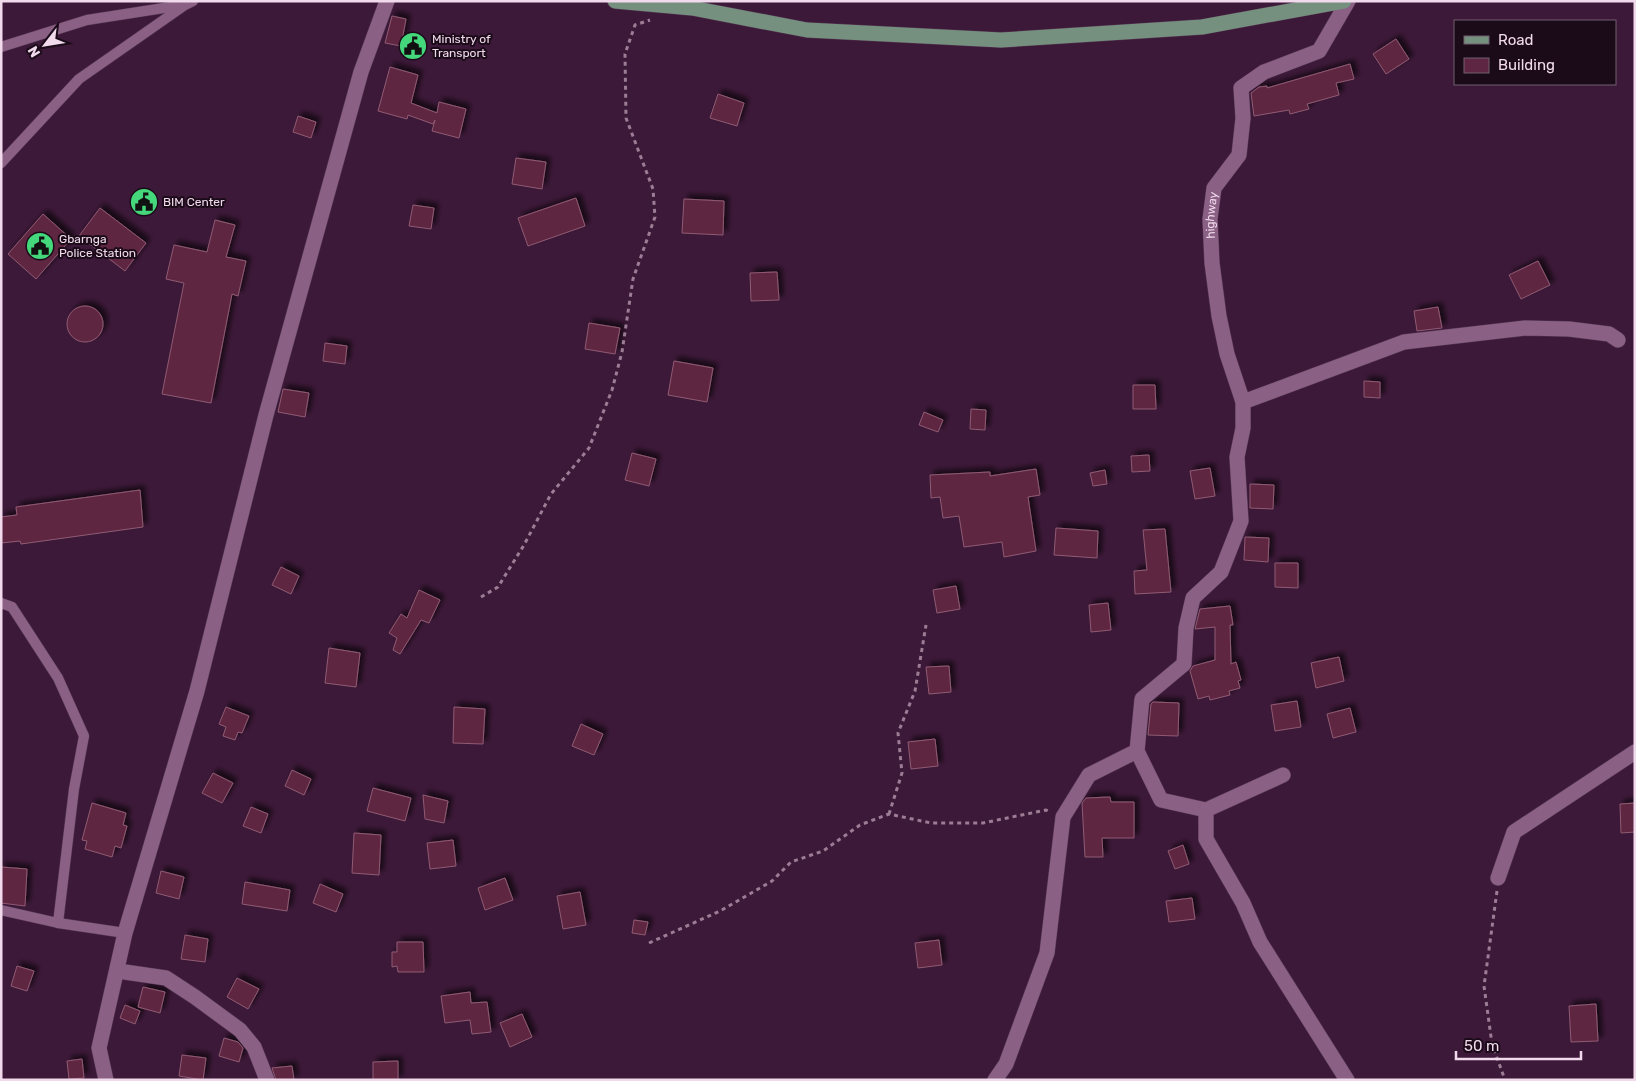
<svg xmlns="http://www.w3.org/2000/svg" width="1636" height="1081" viewBox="0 0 1636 1081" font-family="Rubik,sans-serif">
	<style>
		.building { fill: #5e2642; stroke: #8f5b72; filter: url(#shadow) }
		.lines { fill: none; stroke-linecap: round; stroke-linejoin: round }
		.lane-casing { stroke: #543651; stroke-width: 11 }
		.street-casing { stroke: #543651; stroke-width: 16 }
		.primary-casing { stroke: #543651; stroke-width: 16 }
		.path { stroke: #9b7d96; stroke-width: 3; stroke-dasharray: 4 4; stroke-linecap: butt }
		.lane { stroke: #8a6084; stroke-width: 10 }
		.street { stroke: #8a6084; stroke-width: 15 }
		.primary { stroke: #75907f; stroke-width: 15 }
		.labels { text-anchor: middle; stroke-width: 4; stroke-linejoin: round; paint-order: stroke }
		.poi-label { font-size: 12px; fill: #f2daed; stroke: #1b0b19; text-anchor: start }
		.street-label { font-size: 12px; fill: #f2daed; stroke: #1b0b19 }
	</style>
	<defs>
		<filter id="shadow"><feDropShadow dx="4.5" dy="-4.5" stdDeviation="2.5" flood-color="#0009"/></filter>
	</defs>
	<rect width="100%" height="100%" fill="#3d1939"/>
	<!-- building -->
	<g class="building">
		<path d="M392 16 406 19 401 46 385 43Z"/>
		<path d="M1396 39 1409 59 1386 74 1373 54Z"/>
		<path d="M1350 64 1354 79 1336 83 1339 95 1307 104 1309 109 1290 114 1289 110 1254 116 1251 93 1259 87 1267 86V88Z"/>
		<path d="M390 67 418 75 411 103 437 113 439 102 466 109 459 138 432 131 435 120 433 124 408 115 407 119 378 111Z"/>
		<path d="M718 94 744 103 737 126 710 118Z"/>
		<path d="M298 116 316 122 311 138 293 132Z"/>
		<path d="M516 158 546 162 542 189 512 184Z"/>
		<path d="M576 198 585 226 528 246 518 218Z"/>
		<path d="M684 199 724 201 723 235 682 233Z"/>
		<path d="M413 205 434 208 431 229 409 226Z"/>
		<path d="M100 208 146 243 125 271 79 236Z"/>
		<path d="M43 214 71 239 36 279 8 254Z"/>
		<path d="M215 220 235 225 226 257 246 261 238 296 232 294 211 403 162 394 184 283 166 279 174 245 207 252Z"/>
		<path d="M1538 261 1550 285 1521 299 1509 275Z"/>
		<path d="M777 272 779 300 751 301 750 273Z"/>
		<circle cx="85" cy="324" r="18"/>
		<path d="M1438 307 1442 328 1417 331 1414 311Z"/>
		<path d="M589 323 620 328 615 354 585 349Z"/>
		<path d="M325 343 347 346 345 364 323 361Z"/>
		<path d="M674 361 713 368 707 402 668 395Z"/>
		<path d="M1364 381 1380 382V398L1364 397Z"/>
		<path d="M1133 385H1155L1156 409H1133Z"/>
		<path d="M283 389 309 393 305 417 278 412Z"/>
		<path d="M971 409 986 410 985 430 970 429Z"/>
		<path d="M924 412 943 420 938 432 919 425Z"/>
		<path d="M632 453 656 459 649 486 625 480Z"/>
		<path d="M1149 455 1150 471 1132 472 1131 456Z"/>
		<path d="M1210 468 1215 496 1195 499 1190 471Z"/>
		<path d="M1036 469 1040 495 1028 497 1036 551 1004 557 1002 542 964 547 959 516 943 518 940 497 931 498 930 475 990 472V476Z"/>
		<path d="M1105 470 1107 484 1093 486 1090 473Z"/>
		<path d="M1250 484 1274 485 1273 509 1250 508Z"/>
		<path d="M140 490 143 527 21 544 20 541 1 543V517L17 515 16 507Z"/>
		<path d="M1056 528 1098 531 1097 558 1054 555Z"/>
		<path d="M1165 529 1171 592 1135 594 1134 571 1147 570 1143 530Z"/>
		<path d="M1245 537 1269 538 1268 562 1244 560Z"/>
		<path d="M1275 563H1298V588L1275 587Z"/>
		<path d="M281 567 299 576 291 594 272 585Z"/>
		<path d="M956 586 960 609 937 613 933 590Z"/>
		<path d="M419 590 440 600 429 623 421 620 400 654 393 650 397 638 389 633 401 614 407 618Z"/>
		<path d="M1108 603 1111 630 1091 632 1089 605Z"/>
		<path d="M1230 606 1233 625H1230L1231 664 1236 662 1241 680 1238 681 1240 688 1229 691 1230 695 1210 700 1209 696 1198 699 1190 671 1193 666 1215 660V627L1195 629 1200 609Z"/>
		<path d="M329 648 360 653 356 687 325 683Z"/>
		<path d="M1339 657 1344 681 1316 688 1311 663Z"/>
		<path d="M949 666 951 692 929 694 926 667Z"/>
		<path d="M1297 701 1301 727 1275 731 1271 705Z"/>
		<path d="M1153 702 1179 703 1178 736 1148 735 1151 704Z"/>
		<path d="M226 707 249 716 242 733 238 732 235 740 223 736 226 727 219 724Z"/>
		<path d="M454 707 485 709 483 744 453 743Z"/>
		<path d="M1350 708 1356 732 1333 738 1327 714Z"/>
		<path d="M581 724 603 734 594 755 572 746Z"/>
		<path d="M935 739 938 766 911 769 908 742Z"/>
		<path d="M292 770 311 779 304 795 285 786Z"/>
		<path d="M213 773 233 783 222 803 202 793Z"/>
		<path d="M373 788 411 798 405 821 367 811Z"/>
		<path d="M423 795 448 801 444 823 425 819Z"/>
		<path d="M1110 797 1111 802H1134V838H1102L1103 857H1085L1082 803 1086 798Z"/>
		<path d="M92 803 126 813 123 825 127 826 121 848 115 846 112 857 85 849 87 841 82 840Z"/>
		<path d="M1635 803V832L1621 833 1620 804Z"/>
		<path d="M251 807 268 814 261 833 243 826Z"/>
		<path d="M354 833 381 835 379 875 352 873Z"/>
		<path d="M453 840 456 866 430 869 427 843Z"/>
		<path d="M1183 845 1189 864 1175 869 1168 851Z"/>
		<path d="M1 867 27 869 25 906 1 903Z"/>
		<path d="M161 871 184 877 179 899 156 893Z"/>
		<path d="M505 878 513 900 485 910 478 888Z"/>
		<path d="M245 882 290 890 287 911 242 904Z"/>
		<path d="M320 884 343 894 336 912 313 903Z"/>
		<path d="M580 892 586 925 563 929 557 896Z"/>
		<path d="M1192 898 1195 919 1169 922 1166 901Z"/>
		<path d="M634 920 648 922 645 935 632 933Z"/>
		<path d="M185 935 208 939 205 962 181 959Z"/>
		<path d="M939 940 942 965 918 968 915 943Z"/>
		<path d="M397 942H423L424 972H398L397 966 392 967V952H397Z"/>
		<path d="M17 966 34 971 27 991 11 986Z"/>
		<path d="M237 978 259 989 248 1009 227 997Z"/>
		<path d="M143 987 165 992 160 1013 138 1007Z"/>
		<path d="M470 992 471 1003 487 1002 491 1032 472 1034 470 1020 445 1023 441 996Z"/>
		<path d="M1596 1004 1598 1041 1571 1042 1569 1006Z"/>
		<path d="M125 1005 140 1011 135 1024 120 1018Z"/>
		<path d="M522 1014 532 1037 510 1047 500 1023Z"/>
		<path d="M224 1038 238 1042 243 1048 239 1062 219 1056Z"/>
		<path d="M182 1055 206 1058 203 1080 179 1076Z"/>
		<path d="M82 1059 84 1078 69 1079 67 1061Z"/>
		<path d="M398 1061V1080H373V1062Z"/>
		<path d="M292 1066 294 1080H276L272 1068Z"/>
	</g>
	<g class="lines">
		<defs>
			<g id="lane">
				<path d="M1 47 87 20 183 5"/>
				<path d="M1 163 79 79 185 5 193 1"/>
				<path d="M1 603 12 607 58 678 84 736 74 789 58 923"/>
				<path d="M1 910 58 923 125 933"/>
			</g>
			<g id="street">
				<path d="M1243 402 1404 342 1525 328 1569 329 1609 334 1618 340"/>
				<path d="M1137 751 1161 800 1206 810 1283 775"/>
				<path d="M1206 810V839L1243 903 1260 942 1347 1080"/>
				<path d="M1498 878 1514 832 1635 752"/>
				<path d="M118 971 166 978 195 997 240 1030 254 1047 267 1080"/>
				<path d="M106 1080 99 1048 125 933 197 691 266 415 361 72 387 1"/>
				<path id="s1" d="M995 1080 1006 1064 1047 953 1063 817 1089 775 1137 751 1142 699 1184 664 1186 628 1193 598 1221 572 1241 521 1237 457 1243 428V402L1227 354 1219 316 1212 263 1210 219 1214 188 1239 155 1243 118 1241 88 1264 72 1319 51 1348 1"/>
			</g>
			<path id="primary" d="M615 1 692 8 807 30 1001 40 1202 27 1344 1"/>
		</defs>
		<!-- lane casing -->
		<use href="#lane" class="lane-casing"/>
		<!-- street casing -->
		<use href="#street" class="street-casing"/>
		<!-- primary casing -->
		<use href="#primary" class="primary-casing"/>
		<!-- path -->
		<g class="path">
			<path d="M481 597 498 587 524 545 551 494 589 448 612 390 622 352 633 279 655 217 653 189 626 118 625 54 635 25 650 20"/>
			<path d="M889 814 902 773 898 733 915 691 926 625"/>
			<path d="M1497 891 1484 986 1492 1044 1505 1080"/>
			<path d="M649 943 720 911 772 881 791 862 823 851 860 825 889 814 931 823H983L1046 810 1050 812"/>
		</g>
		<!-- lane -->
		<use href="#lane" class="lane"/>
		<!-- street -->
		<use href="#street" class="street"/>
		<!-- primary -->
		<use href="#primary" class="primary"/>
	</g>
	<!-- icons -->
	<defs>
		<symbol id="civic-disc" viewBox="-11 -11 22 22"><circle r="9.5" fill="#44d77b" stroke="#1b0b19"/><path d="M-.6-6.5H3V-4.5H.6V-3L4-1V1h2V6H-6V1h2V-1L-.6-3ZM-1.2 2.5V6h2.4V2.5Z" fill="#111"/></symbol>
	</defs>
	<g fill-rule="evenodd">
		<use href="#civic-disc" x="397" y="30" width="32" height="32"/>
		<use href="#civic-disc" x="128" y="186" width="32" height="32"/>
		<use href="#civic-disc" x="24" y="230" width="32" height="32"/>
	</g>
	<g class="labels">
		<!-- poi labels -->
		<g class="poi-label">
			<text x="432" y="43">Ministry of<tspan x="432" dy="14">Transport</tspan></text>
			<text x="163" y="206">BIM Center</text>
			<text x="59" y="243">Gbarnga<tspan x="59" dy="14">Police Station</tspan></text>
		</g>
		<!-- street labels -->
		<g class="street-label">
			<text dy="4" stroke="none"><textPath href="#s1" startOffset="955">highway</textPath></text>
		</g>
	</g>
	<!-- border -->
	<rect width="1636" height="1081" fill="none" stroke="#f2daed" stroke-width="5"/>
	<!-- legend -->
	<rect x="1454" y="20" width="162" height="65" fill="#1b0b19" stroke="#715e6e"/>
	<rect x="1464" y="36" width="25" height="8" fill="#75907f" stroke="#715e6e"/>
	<text x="1498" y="45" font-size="15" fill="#f2daed">Road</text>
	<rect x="1464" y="58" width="25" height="15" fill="#5e2642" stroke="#715e6e"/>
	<text x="1498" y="70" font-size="15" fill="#f2daed">Building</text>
	<!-- north arrow -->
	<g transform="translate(45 45) rotate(239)" stroke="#1b0b19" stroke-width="4" paint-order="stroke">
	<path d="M0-4L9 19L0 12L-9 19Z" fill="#f2daed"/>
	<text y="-8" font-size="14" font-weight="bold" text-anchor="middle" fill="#f2daed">N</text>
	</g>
	<!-- scale -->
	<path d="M1456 1051v8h125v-8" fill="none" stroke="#f2daed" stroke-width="2.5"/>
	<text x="1464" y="1051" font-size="15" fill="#f2daed" stroke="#1b0b19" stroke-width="4" paint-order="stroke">50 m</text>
</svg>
